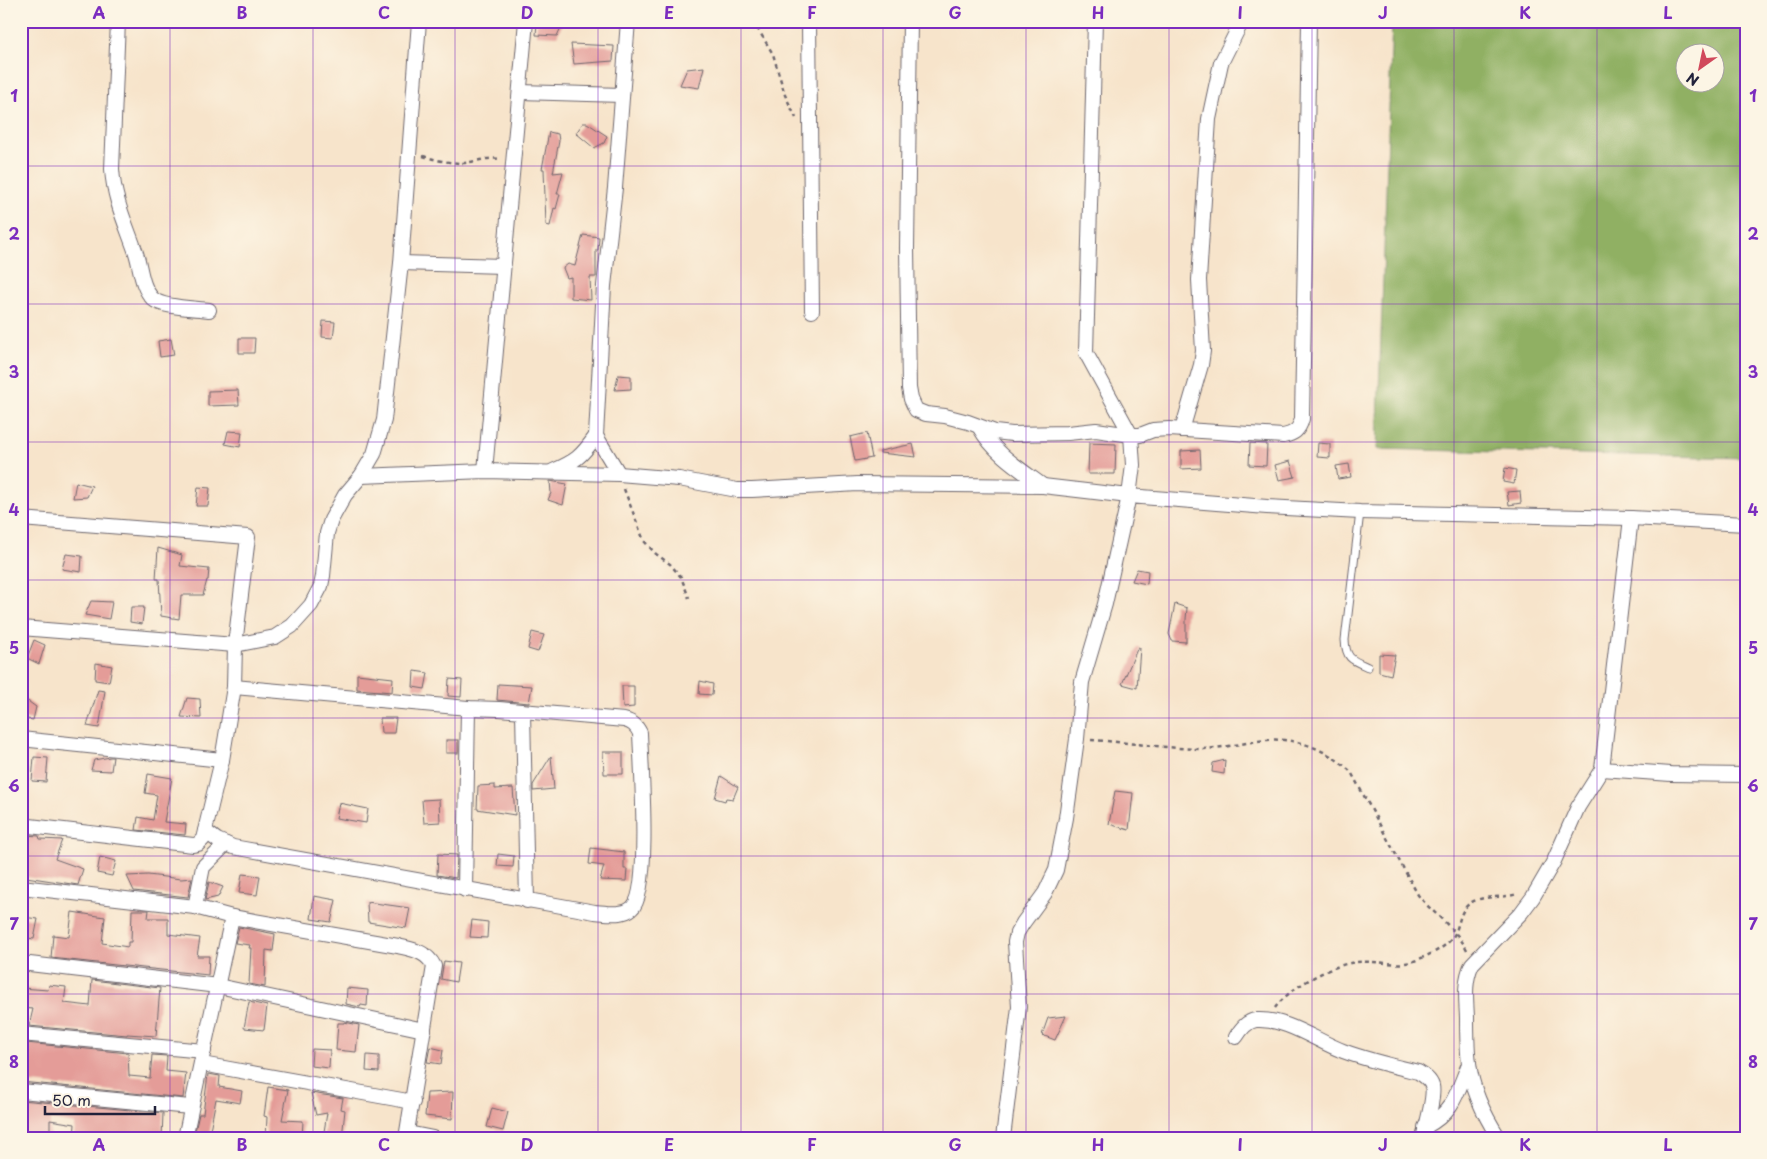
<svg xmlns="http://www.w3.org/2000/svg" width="1767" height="1159" viewBox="0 0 1767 1159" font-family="'Playpen Sans',sans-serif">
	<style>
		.forest { fill: #90b063; stroke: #59694f; fill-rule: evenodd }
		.building { fill: #e49c98 }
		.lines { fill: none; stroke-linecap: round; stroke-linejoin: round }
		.service-casing { stroke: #6d666d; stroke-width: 9 }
		.minor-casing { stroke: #6d666d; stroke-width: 16 }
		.path { stroke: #6d666d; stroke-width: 2.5; stroke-dasharray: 4 4; stroke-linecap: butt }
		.service { stroke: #fff; stroke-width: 7 }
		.minor { stroke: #fff; stroke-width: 14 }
		.grid { fill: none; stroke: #7b2cbf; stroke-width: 1; stroke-opacity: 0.55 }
		.neatline { fill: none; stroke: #7b2cbf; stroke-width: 2 }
		.grid-label { font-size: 16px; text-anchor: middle; font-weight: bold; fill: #7b2cbf }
	</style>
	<rect width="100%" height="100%" fill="#fcf5e5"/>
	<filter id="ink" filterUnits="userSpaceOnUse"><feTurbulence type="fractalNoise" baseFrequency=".02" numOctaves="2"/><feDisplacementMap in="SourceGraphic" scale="10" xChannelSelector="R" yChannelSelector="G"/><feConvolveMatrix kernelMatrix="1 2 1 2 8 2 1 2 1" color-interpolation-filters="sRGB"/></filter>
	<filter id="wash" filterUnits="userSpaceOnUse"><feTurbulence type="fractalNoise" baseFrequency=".0096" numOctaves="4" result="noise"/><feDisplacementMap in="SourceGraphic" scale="20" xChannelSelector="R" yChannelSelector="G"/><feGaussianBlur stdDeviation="1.12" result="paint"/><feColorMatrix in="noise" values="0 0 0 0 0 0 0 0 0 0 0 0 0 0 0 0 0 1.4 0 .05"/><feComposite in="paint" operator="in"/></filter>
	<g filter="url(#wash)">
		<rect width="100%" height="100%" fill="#f7e4cb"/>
		<!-- forest -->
		<path class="forest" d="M1392 21H1746V458L1377 449ZM1684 52H1714V82H1684Z"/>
		<g id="blocks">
			<!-- building -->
			<g class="building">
				<path d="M537 23H563L557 36 536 35Z"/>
				<path d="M571 44 614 46 613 61 574 64Z"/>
				<path d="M704 67 699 88 680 85 687 69Z"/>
				<path d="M583 123H587L607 136 604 143 594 148 576 133Z"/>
				<path d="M549 132 558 134 559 141 553 173 563 172 557 194H560L556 209 554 208 550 226 546 225 544 169H542Z"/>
				<path d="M583 235 599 237 598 250H596V277H590L591 300 571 298V277L567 278 563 268 568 264 575 266Z"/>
				<path d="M323 321 335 322 333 338 322 337Z"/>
				<path d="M239 338H255L254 353H239Z"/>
				<path d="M171 339 174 355 160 357 158 341Z"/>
				<path d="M618 375 631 376V389L615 390Z"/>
				<path d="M238 390 239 405 208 406V391Z"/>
				<path d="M228 431 242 432 240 447 225 444Z"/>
				<path d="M867 433 872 458 855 461 850 437Z"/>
				<path d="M1089 443 1116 444 1115 474H1088Z"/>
				<path d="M1250 443 1267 444 1266 466 1249 465Z"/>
				<path d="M1318 443 1330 444V458L1317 457Z"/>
				<path d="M913 444 916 457 880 453V451Z"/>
				<path d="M1200 450 1201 468 1181 469V451Z"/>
				<path d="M1290 461 1295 477 1279 480 1275 465Z"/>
				<path d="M1349 464 1351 477 1338 479 1336 466Z"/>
				<path d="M1505 468 1516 470 1514 484 1503 482Z"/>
				<path d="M550 481 567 484 563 505 548 500 551 493Z"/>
				<path d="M76 482 92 486 87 497 73 498Z"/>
				<path d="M198 487 210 488 208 506H196Z"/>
				<path d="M1520 491 1521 503 1509 505 1507 492Z"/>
				<path d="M158 548 182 555 180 566 209 569 208 580H207L203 595H181L179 619 161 616 159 579H156Z"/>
				<path d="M66 554 82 556 81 572 62 569Z"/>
				<path d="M1137 569 1148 571 1147 584 1132 581Z"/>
				<path d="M91 601 112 602 109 619 85 615Z"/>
				<path d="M1175 604 1187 608 1186 619V642L1172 641 1169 634Z"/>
				<path d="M131 607H144L142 624 130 622Z"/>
				<path d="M532 632 544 635 538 652 528 649Z"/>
				<path d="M34 640 45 645 39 664 27 658Z"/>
				<path d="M1138 647 1140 648 1137 688 1122 684Z"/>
				<path d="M1379 654 1395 655 1391 675 1379 672Z"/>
				<path d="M96 663 112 666 109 682 95 680Z"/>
				<path d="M414 671 428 673 425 689 413 687Z"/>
				<path d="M357 674 393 678 392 692 357 689Z"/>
				<path d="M449 679 462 680 461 697 448 696Z"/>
				<path d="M700 681 713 684 712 695 699 694Z"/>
				<path d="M498 684 532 686 529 703 497 700Z"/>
				<path d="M622 686H634V707L623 708Z"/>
				<path d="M98 690 105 691 99 728 87 726Z"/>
				<path d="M187 698 200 699 201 718 181 717Z"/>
				<path d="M25 699 36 707 33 720 22 718Z"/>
				<path d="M380 718H396L394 733H381Z"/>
				<rect x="446" y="740" width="12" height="13"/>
				<path d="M603 752H623V774H604Z"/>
				<path d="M551 756 554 789 533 791V785Z"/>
				<path d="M34 757 48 758 46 782 32 781Z"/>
				<path d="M110 757H113L111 771 91 770 94 760Z"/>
				<path d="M1225 760 1224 774 1212 772 1213 763Z"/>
				<path d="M148 774 172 778 164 822 186 824 185 835 136 830 138 817 153 820 157 795 145 793Z"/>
				<path d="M721 776 738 787 733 799 726 798 725 801 715 798Z"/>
				<path d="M495 785V789L513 788 515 815 477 809 478 786Z"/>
				<path d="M1115 791 1133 793 1129 830 1109 824Z"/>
				<path d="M439 799 440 822 424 823 422 800Z"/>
				<path d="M339 803 368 809 366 823 336 818Z"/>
				<path d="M25 835 39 836 40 839 62 840 55 859 83 869 78 885 26 877 28 847H25Z"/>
				<path d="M591 848 624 852V869H627L626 881 600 880 604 866 589 864Z"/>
				<path d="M438 854 457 855 456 878 437 875Z"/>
				<path d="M498 854 514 856 513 867 497 866Z"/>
				<path d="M100 857 116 861 112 876 97 873Z"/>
				<path d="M242 874 260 876 257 895 239 893Z"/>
				<path d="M148 875 181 879 192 878 188 897 134 891 127 876Z"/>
				<path d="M209 882 223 887 218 897 205 900Z"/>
				<path d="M314 896 336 900 331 922 311 919Z"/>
				<path d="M367 902 410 908 406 928 368 922Z"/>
				<path d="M132 910H149L148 918H168V934L200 938 197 956H209L208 975 51 958 53 935 69 937 72 912 105 917 102 943 128 947V942H131Z"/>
				<path d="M23 917 38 919 34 939 21 937Z"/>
				<path d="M472 920 488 922 487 938 470 937Z"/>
				<path d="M239 927 275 934 273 951 266 950 265 987 249 984 251 948H249L250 945 235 943Z"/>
				<path d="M444 961 459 963 456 982 441 979Z"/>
				<path d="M92 980 160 988 156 1036 127 1034V1035L29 1026 33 1009 21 1008V988L48 990 49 985 66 987 64 1003 90 1006Z"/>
				<path d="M347 988 368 990 367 1006 361 1005 360 1007 346 1004Z"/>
				<path d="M249 1002 267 1006 264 1030 244 1028Z"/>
				<path d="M1066 1016 1055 1040 1042 1035 1048 1018Z"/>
				<path d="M344 1022 359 1025 356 1052 336 1050 338 1023H344Z"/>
				<path d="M26 1043 128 1053 129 1076 150 1078 152 1055 167 1056 166 1071 186 1073 183 1098 21 1082V1046H26Z"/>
				<path d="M430 1047 443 1050 441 1064 427 1062Z"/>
				<path d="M312 1049 330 1050 329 1068 311 1066Z"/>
				<path d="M367 1055 379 1056V1072L366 1071Z"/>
				<path d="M208 1074 220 1076 219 1087 242 1091 240 1103 216 1099 209 1135 195 1131 199 1114H203Z"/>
				<path d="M268 1087 288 1090 282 1120 303 1121 302 1138H266L267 1117 264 1116Z"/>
				<path d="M453 1092 452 1119 425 1116 427 1093Z"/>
				<path d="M311 1093 343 1098 341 1109 345 1110 342 1138H323L327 1113 316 1115Z"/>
				<path d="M21 1100 163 1113 162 1138H74L75 1124 50 1120V1136H21Z"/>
				<path d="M492 1108 508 1112 503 1131 487 1127Z"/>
			</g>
		</g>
	</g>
	<g filter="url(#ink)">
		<use href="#blocks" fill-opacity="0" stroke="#6d666d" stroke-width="1"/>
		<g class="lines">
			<defs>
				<path id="service" d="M1360 512 1345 640C1346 659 1352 660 1368 667"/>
				<g id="minor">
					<path d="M118 21 112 169C114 200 126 224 136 253 141 269 141 287 153 299 163 308 196 308 209 310"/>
					<path d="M809 21 812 311"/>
					<path d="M910 21 907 248 909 388 911 399 916 410 926 414 945 416 968 422 995 432 1012 434 1068 433 1096 430 1131 435H1140L1153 430 1169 429 1283 436C1294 434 1299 430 1302 419L1309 21"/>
					<path d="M520 92 622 95"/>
					<path d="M401 263 503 266"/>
					<path d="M980 428C994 453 1020 469 1043 486"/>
					<path d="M1182 430 1201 365 1203 351 1199 280 1209 119 1221 63 1242 21"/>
					<path d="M485 471 526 21"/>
					<path d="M553 471C576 461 581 457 596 436"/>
					<path d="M619 474 596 436 604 286 615 188 628 21"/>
					<path d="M361 476 485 471 619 474 679 479 737 490H752L858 484 1043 486 1129 496 1133 465 1131 435 1086 353 1095 21"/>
					<path d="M21 519 248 537 235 645 234 687 222 760 203 839 198 844 193 845 21 825"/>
					<path d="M21 628 235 645 275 637 292 626 311 605 321 586 323 576 327 533 331 520 345 495 361 476 374 454 384 420 401 263 419 21"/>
					<path d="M523 712 527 901"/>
					<path d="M21 739 222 760"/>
					<path d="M1602 769 1671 774 1746 775"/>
					<path d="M205 831 217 840 233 847 595 912C607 913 623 916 632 908 651 892 641 762 640 733 636 725 632 722 624 720L499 709 468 708 234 687"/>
					<path d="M21 887 195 907 232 917 398 946C413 950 426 951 434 966L406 1138"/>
					<path d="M465 890 468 708"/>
					<path d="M195 907 203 867 226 844"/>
					<path d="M21 963 218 986 424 1030"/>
					<path d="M21 1034 204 1051"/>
					<path d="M1236 1037C1241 1029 1247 1021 1256 1020 1287 1018 1316 1041 1343 1051 1367 1060 1393 1066 1418 1072 1423 1075 1430 1079 1432 1086 1435 1096 1426 1127 1423 1138"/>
					<path d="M202 1064 413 1102"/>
					<path d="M21 1091 190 1107"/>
					<path d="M1425 1127C1454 1112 1457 1092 1469 1064"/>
					<path d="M408 1133 433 1138"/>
					<path d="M185 1138 232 917"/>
					<path d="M1003 1138 1019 1007 1015 942 1017 933 1023 923 1045 893 1056 870 1066 818 1077 739 1082 682 1105 604 1129 496 1267 507 1360 512 1631 518 1746 524"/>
					<path d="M1499 1138C1484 1115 1472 1090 1469 1063 1467 1048 1467 1032 1467 1017 1466 998 1464 981 1472 964L1521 913 1533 897 1554 861 1578 807 1602 769 1631 518"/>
				</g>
			</defs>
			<!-- service casing -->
			<use href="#service" class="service-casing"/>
			<!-- minor casing -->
			<use href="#minor" class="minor-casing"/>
			<!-- path -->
			<g class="path">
				<path d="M753 21 773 54 785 95 796 118"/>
				<path d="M423 156C435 160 450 163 463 163 475 162 487 157 499 159"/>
				<path d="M624 489 644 541 656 554 670 564 681 577 689 598"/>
				<path d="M1091 740C1127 742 1163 748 1199 749 1222 749 1245 742 1267 740 1298 737 1330 751 1351 772L1418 895C1433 914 1456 928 1467 950"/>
				<path d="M1275 1008C1289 988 1332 964 1357 962 1374 960 1398 967 1414 961 1429 955 1450 947 1456 931 1460 921 1460 911 1469 904 1482 894 1503 899 1517 894"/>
			</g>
			<!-- service -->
			<use href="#service" class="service"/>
			<!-- minor -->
			<use href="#minor" class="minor"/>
		</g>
	</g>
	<!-- grid -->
	<path class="grid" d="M170 21V1138M313 21V1138M455 21V1138M598 21V1138M741 21V1138M883 21V1138M1026 21V1138M1169 21V1138M1312 21V1138M1454 21V1138M1597 21V1138M21 166H1746M21 304H1746M21 442H1746M21 580H1746M21 718H1746M21 856H1746M21 994H1746"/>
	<!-- margin -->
	<rect width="1767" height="1159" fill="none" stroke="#fcf5e5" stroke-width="55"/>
	<!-- north arrow -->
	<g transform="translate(1700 68) rotate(213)"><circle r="24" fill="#fcf5e5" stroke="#a5a1a1"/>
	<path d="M0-4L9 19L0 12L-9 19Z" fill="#d1495b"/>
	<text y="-8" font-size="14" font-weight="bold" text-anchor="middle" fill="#22223b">N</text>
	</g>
	<!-- scale -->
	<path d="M45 1106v8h110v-8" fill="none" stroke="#22223b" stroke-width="2.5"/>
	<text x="52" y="1106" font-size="15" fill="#22223b" stroke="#fcf5e5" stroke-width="4" paint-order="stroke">50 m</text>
	<rect x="28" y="28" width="1712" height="1104" class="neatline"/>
	<g class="grid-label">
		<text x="99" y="19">A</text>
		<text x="242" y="19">B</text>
		<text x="384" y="19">C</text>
		<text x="527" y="19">D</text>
		<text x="669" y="19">E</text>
		<text x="812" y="19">F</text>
		<text x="955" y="19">G</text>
		<text x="1098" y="19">H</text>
		<text x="1240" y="19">I</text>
		<text x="1383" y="19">J</text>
		<text x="1525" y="19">K</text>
		<text x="1668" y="19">L</text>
		<text x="14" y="102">1</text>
		<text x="1753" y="102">1</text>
		<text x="14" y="240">2</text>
		<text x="1753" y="240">2</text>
		<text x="14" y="378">3</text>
		<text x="1753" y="378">3</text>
		<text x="14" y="516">4</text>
		<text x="1753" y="516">4</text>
		<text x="14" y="654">5</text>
		<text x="1753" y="654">5</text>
		<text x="14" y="792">6</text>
		<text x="1753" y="792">6</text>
		<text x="14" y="930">7</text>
		<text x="1753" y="930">7</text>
		<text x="14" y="1068">8</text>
		<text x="1753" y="1068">8</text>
		<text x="99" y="1151">A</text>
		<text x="242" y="1151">B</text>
		<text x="384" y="1151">C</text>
		<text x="527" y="1151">D</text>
		<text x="669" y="1151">E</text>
		<text x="812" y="1151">F</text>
		<text x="955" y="1151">G</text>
		<text x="1098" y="1151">H</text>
		<text x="1240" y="1151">I</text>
		<text x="1383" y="1151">J</text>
		<text x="1525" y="1151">K</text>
		<text x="1668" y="1151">L</text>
	</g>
</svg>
